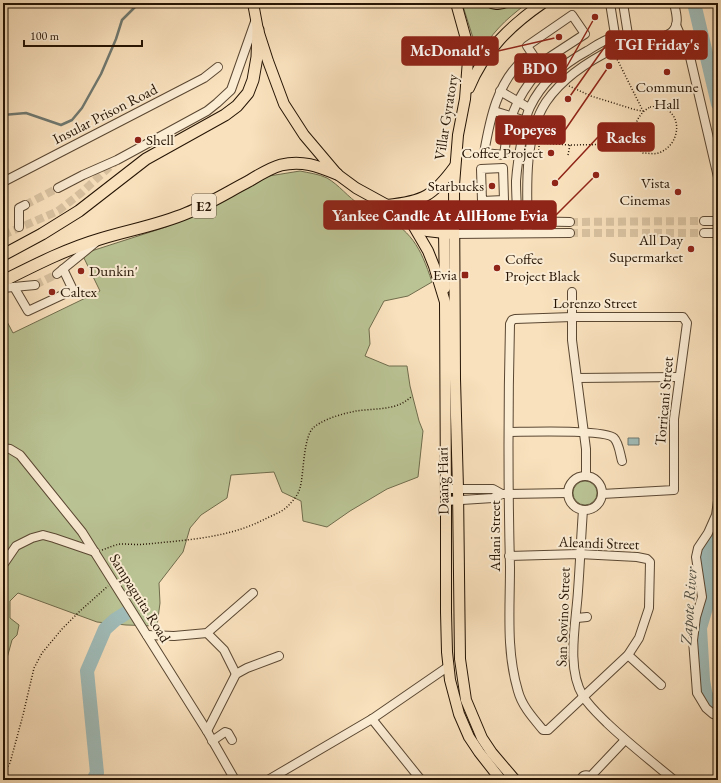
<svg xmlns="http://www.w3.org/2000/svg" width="721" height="783" viewBox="0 0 721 783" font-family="'EB Garamond',serif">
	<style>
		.green { fill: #bac394; stroke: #706c4c }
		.water { fill: #a0bcb9; stroke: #6f7971 }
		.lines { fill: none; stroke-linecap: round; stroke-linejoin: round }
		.stream { stroke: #6f7971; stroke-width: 2.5 }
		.river { stroke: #a0bcb9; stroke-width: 14 }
		.minor-tunnel { stroke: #d9c2a1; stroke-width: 8; stroke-dasharray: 8 4; stroke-linecap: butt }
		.minor-casing { stroke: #5a4732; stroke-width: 10 }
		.major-casing { stroke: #251404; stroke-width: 12 }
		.highway-casing { stroke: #251404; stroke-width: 13 }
		.path { stroke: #251404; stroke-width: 1.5; stroke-dasharray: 1 2; stroke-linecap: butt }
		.minor { stroke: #fbecd4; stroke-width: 8 }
		.major { stroke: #f9e1bd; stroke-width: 10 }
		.highway { stroke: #f9e1bd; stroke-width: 11 }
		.poi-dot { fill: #8f2418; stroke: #fbecd4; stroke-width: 1.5 }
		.labels { text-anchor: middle; stroke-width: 4; stroke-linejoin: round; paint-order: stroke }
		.shield { fill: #fbecd4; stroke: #655542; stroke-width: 1 }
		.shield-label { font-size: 14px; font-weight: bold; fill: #251404 }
		.poi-label { font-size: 15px; fill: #251404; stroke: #fbecd4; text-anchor: end }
		.street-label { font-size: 15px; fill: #251404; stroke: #fbecd4 }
		.water-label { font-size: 16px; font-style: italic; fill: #504f43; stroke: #fbecd4 }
		.leader { fill: none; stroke: #8f2418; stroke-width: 1.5 }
		.callout-dot { fill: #8f2418; stroke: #fbecd4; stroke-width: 1.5 }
		.callout { fill: #8f2418; stroke: #8f2418; stroke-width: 1.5 }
		.callout-label { font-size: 16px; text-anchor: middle; font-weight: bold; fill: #fff }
	</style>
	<rect width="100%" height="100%" fill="#f9e1bd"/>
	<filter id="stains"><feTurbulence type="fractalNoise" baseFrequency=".005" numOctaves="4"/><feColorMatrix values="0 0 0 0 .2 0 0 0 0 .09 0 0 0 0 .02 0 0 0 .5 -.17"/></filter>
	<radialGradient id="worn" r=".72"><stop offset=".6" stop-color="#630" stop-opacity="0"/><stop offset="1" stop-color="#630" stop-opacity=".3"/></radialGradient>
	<!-- green -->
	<g class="green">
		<path d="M462 3H476L486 7 498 9 525 5C506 19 489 35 479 57L477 58 475 57 474 41Z"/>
		<path d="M300 171C309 173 319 174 327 178 339 185 348 197 360 205 366 208 372 209 377 212 412 231 420 246 432 282L408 296 384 301 369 329 370 344 365 356 389 366H407L410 386 419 421 423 431 418 477 387 489 350 511 327 527 303 521 301 501 282 492 274 472 231 475 227 498 201 515 190 528 183 552 159 583 160 603 157 626 126 625 97 622 18 593 10 601V618L19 625 17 635 12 640 4 669 3 691V314L13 333 100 291 82 254 166 227 212 206 269 176Z"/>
		<circle cx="585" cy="493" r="12"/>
	</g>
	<!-- water -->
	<path class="water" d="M639 438V445H628V438Z"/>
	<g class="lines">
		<!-- stream -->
		<path class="stream" d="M3 115 26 113 61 125 72 120 82 108 101 74 116 39 122 20 139 3"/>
		<!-- river -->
		<g class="river">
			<path d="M694 3 718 104"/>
			<path d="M718 530 707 556 708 601 700 628 703 680 706 697 718 703"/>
			<path d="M93 780 97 773 87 671 105 629 115 620 126 613"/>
		</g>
		<!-- minor-tunnel -->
		<g class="minor-tunnel">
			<path d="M25 205 58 188"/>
			<path d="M570 222 704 221"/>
			<path d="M570 233H704"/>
			<path d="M3 235 58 211 81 193 115 162"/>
			<path d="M35 285 57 274"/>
		</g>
		<defs>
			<g id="minor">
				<path d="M610 3 616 41"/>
				<path d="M623 3 629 41"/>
				<path d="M572 15 585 34 539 64 527 46Z"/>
				<path d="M676 25 690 57 718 177"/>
				<path d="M525 58 538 72C515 99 508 120 504 155L484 153C490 119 497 82 525 58Z"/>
				<path d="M500 91 529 108"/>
				<path d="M494 111 526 121"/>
				<path d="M503 168 504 200 482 201 481 169Z"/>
				<path d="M3 182 204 78 218 67"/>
				<path d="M58 188 83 175 117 160 207 111 217 103 231 90 256 19"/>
				<path d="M704 221H718"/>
				<path d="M454 223 517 221 570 222"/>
				<path d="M19 227V208L25 205"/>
				<path d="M517 233C518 216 516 199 516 181 517 167 519 154 522 139 524 129 525 117 530 107 542 82 563 64 587 51 605 40 616 31 637 40"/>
				<path d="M528 233C527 193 523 137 546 102 563 77 590 60 617 47 621 46 624 43 628 42 640 38 662 41 672 32 680 24 676 13 674 3"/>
				<path d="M704 233H718"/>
				<path d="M453 234 570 233"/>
				<path d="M57 274 95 243"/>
				<path d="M14 287 28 311 73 290 63 269"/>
				<path d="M3 288 35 285"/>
				<path d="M572 292V340L586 449V476"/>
				<path d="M577 378 679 377"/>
				<path d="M509 432C525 432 605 429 614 438 619 443 620 454 622 461"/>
				<path d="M3 448 10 449 20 455 82 532 207 731 235 780"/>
				<circle cx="585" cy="493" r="17"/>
				<path d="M446 489H493L502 494"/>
				<path d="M446 501 493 498 502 494 568 493"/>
				<path d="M718 501 716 515 708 533 698 548 696 557 702 597 696 617 693 640 697 693 706 708 713 714 718 715"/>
				<path d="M583 510C581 537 580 564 578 591 576 623 566 668 583 696 589 706 599 715 607 723 628 743 651 761 674 780"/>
				<path d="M509 556 579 554 637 557 647 559 650 562 649 608 639 638 628 655 548 730H543C533 718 522 706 518 691 506 651 510 609 510 567 508 486 508 405 510 324L512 320 515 319 572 317H683L687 323 674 419V490L602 494"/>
				<path d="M3 565 16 546 32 538 43 535 54 538 95 552"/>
				<path d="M577 618 587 617"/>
				<path d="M207 633 224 650 236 674"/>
				<path d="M147 635 174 636 207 633 253 593"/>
				<path d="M628 655 661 685"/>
				<path d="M372 719 421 780"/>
				<path d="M207 731 236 674 247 668 279 656"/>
				<path d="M212 741 225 732 228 733 232 740"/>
				<path d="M590 777 625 740"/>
				<path d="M268 780 372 719 449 666"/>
				<path d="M581 780C582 776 585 774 589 776L592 780"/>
			</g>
			<g id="major">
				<path d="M253 3 258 30 268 61 284 104 304 135 337 174 356 188 387 205 427 231 453 234"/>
				<path d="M456 3 466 39 468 60 465 99 458 135 454 185 455 379 458 489 460 659 466 700 482 738 492 753 515 780"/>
				<path d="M492 3 497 4 503 3"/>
				<path d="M469 88C484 51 511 25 543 3"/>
				<path d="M387 205C424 201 433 196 455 166"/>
				<path d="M410 220 428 251 434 266 445 302 446 501V612L447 652 450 680 459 714 469 737 479 752 501 780"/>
				<path d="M445 288 444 233 448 229"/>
			</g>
			<g id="highway">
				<path d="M3 255 42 234 79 211 146 159 225 115 237 106 248 93 253 80 257 57 258 30"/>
				<path d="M3 281C35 265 66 249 100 239 129 230 159 225 187 213 209 204 228 192 249 181 259 175 270 168 281 165 302 160 318 166 337 174"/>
			</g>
		</defs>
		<!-- minor casing -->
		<use href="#minor" class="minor-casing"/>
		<!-- major casing -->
		<use href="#major" class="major-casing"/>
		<!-- highway casing -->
		<use href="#highway" class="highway-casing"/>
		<!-- path -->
		<g class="path">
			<path d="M569 86 591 96 636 110 643 111 615 55"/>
			<path d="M650 107C653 107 657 106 660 107 683 112 681 143 661 152 656 155 649 153 643 153L634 144C633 128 636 115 650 107Z"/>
			<path d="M568 155 570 145"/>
			<path d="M539 156V143L570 145 634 144"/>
			<path d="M102 550C108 548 114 545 120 544 129 544 138 545 147 544 186 540 229 538 265 519 273 515 282 512 288 506 293 501 298 495 300 488 304 474 303 436 314 427 326 418 342 414 356 411 375 408 396 411 411 397"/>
			<path d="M3 774 10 763 23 715 34 668 42 653 62 629 80 611 108 586"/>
		</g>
		<!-- minor -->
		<use href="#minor" class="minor"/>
		<!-- major -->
		<use href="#major" class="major"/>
		<!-- highway -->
		<use href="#highway" class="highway"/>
	</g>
	<!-- markers -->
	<g class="poi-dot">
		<circle cx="667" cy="72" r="4"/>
		<circle cx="138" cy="140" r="4"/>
		<circle cx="551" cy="153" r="4"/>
		<circle cx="492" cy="186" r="4"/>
		<circle cx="678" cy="192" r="4"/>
		<circle cx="691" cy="249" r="4"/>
		<circle cx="497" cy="268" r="4"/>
		<circle cx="81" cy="271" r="4"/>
		<rect x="461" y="271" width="8" height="8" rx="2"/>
		<circle cx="52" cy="292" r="4"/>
	</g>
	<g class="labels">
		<!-- shield labels -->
		<rect class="shield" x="192" y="194" width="24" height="24" rx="3"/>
		<g class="shield-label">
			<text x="204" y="211">E2</text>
		</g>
		<!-- poi labels -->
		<g class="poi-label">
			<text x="667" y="92" text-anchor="middle">Commune<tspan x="667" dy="17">Hall</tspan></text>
			<text x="146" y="145" text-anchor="start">Shell</text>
			<text x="543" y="158">Coffee Project</text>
			<text x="670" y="188">Vista<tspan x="670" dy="17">Cinemas</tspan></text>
			<text x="484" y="191">Starbucks</text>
			<text x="683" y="245">All Day<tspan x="683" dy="17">Supermarket</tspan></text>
			<text x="505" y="264" text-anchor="start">Coffee<tspan x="505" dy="17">Project Black</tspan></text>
			<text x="89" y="276" text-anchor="start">Dunkin'</text>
			<text x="457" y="280">Evia</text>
			<text x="60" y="297" text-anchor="start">Caltex</text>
		</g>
		<!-- street labels -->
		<g class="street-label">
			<text transform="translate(105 114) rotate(-27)" y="5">Insular Prison Road</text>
			<text transform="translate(446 117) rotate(-81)" y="5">Villar Gyratory</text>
			<text x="595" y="308">Lorenzo Street</text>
			<text transform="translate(664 401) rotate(-85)" y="5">Torricani Street</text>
			<text transform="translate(443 481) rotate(-91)" y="5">Daang Hari</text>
			<text transform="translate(495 536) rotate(-90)" y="5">Aflani Street</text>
			<text transform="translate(599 543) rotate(2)" y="5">Aleandi Street</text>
			<text transform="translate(140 598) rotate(58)" y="5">Sampaguita Road</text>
			<text transform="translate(563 617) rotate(-88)" y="5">San Sovino Street</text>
		</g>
		<!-- water labels -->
		<g class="water-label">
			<text transform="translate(688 606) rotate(-86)" y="6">Zapote River</text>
		</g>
	</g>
	<!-- callouts -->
	<path class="leader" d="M568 99L606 45M559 37L498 51M595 17L566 68M609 66L565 130M555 183L598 137M596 175L556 215"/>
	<g class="callout-dot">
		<circle cx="568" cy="99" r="4"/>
		<circle cx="559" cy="37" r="4"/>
		<circle cx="595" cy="17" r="4"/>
		<circle cx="609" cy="66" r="4"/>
		<circle cx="555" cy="183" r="4"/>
		<circle cx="596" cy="175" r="4"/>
	</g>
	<g class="callout">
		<rect x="606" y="31" width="101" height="28" rx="4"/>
		<rect x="402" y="37" width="96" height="28" rx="4"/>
		<rect x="515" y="54" width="51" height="28" rx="4"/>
		<rect x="496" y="116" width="69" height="28" rx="4"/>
		<rect x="598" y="123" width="56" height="28" rx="4"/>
		<rect x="324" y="201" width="232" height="28" rx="4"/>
	</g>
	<g class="callout-label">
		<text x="657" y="50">TGI Friday's</text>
		<text x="450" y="56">McDonald's</text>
		<text x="540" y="74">BDO</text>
		<text x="530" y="135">Popeyes</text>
		<text x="626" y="143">Racks</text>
		<text x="440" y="221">Yankee Candle At AllHome Evia</text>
	</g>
	<!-- margin -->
	<rect width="721" height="783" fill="none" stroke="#f9e1bd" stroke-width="16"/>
	<rect x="4" y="4" width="713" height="775" fill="none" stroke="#251404" stroke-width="2"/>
	<rect x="8" y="8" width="705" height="767" fill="none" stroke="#251404"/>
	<!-- scale -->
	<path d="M24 40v6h118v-6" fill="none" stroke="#251404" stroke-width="2"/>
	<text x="30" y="40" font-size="12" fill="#251404" stroke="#fbecd4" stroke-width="3" paint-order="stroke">100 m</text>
	<rect width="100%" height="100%" filter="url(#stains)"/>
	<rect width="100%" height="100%" fill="url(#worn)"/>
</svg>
